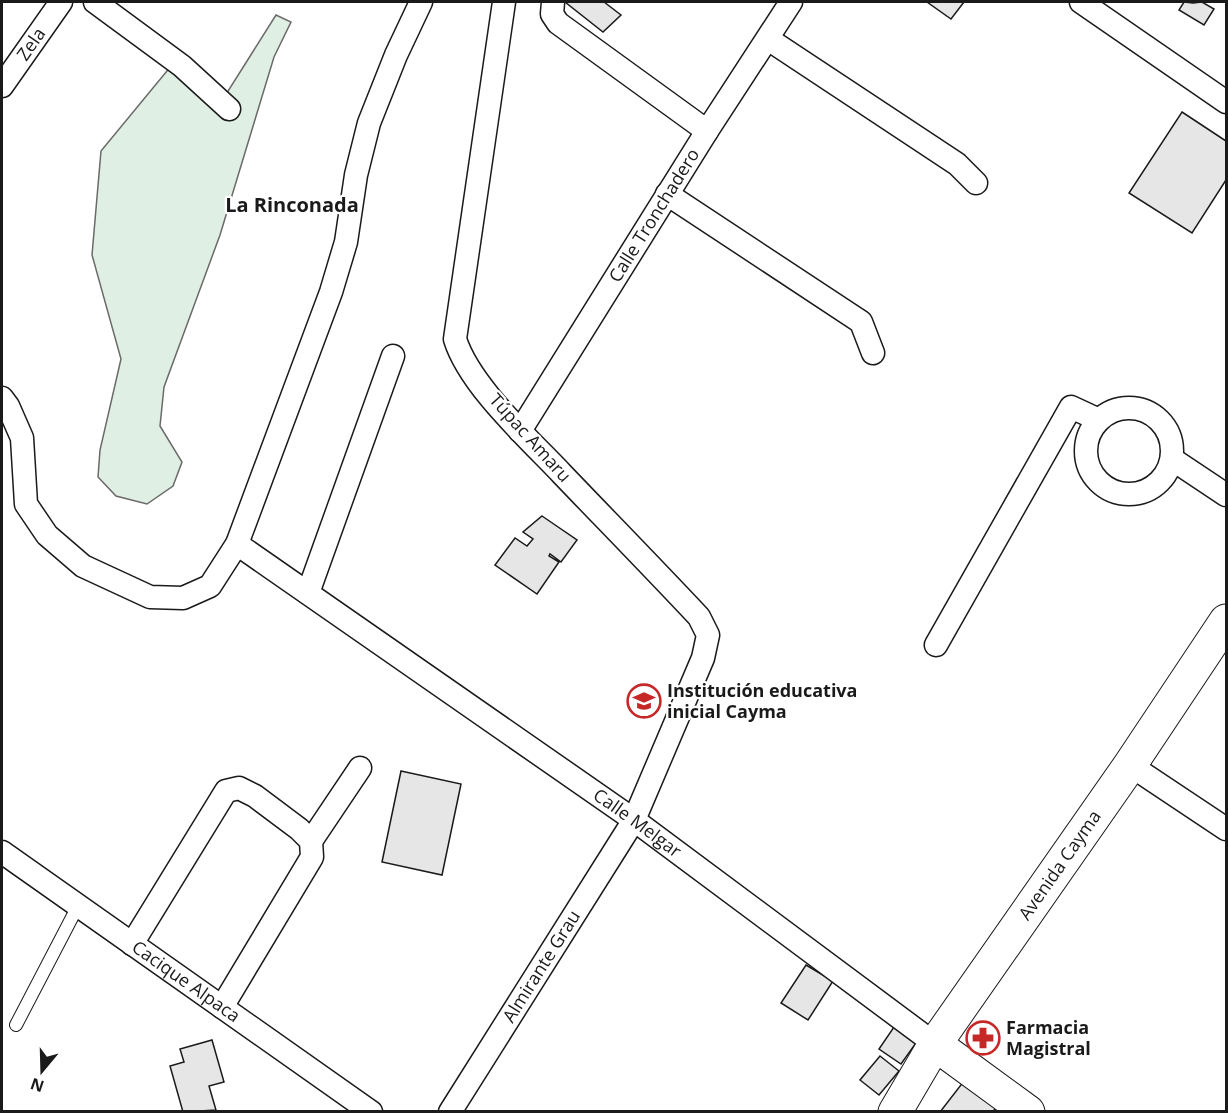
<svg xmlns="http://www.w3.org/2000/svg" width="1228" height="1113" viewBox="0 0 1228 1113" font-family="'Open Sans',sans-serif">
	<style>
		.green { fill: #e0efe3; stroke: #6a6a6a; stroke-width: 1.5 }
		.building { fill: #e6e6e6; stroke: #1a1a1a; stroke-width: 1.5 }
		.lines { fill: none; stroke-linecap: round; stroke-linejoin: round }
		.lane-casing { stroke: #1a1a1a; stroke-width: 14 }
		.street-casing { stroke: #1a1a1a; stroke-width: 25 }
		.secondary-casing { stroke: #1a1a1a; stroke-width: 35 }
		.lane { stroke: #fff; stroke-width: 12 }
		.street { stroke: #fff; stroke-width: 22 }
		.secondary { stroke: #fff; stroke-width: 33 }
		.labels { text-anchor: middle; stroke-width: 4.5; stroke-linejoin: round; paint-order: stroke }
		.street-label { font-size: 18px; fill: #1a1a1a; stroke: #fff }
		.poi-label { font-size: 18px; font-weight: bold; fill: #1a1a1a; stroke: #fff; text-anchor: start }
		.neighbourhood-label { font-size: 20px; font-weight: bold; fill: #1a1a1a; stroke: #fff }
	</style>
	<rect width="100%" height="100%" fill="#fff"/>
	<!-- green -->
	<path class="green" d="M276 15 291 22 274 57 220 235 164 387 160 426 182 462 173 486 147 504 116 496 98 477 100 450 121 359 92 255 101 151 176 60 225 96Z"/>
	<!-- building -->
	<g class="building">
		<path d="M565 2H604L621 15 603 32Z"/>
		<path d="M927 2H964L951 19Z"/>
		<path d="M1184 2 1193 3 1202 2 1214 9 1204 25 1179 10Z"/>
		<path d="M1182 112 1226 141V180L1192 233 1129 193Z"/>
		<path d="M542 516 577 540 561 562 550 554 549 556 559 562 537 594 495 565 515 538 527 546 533 539 523 532Z"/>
		<path d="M401 771 461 784 442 875 382 862Z"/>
		<path d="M806 965 833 981 808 1020 781 1003Z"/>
		<path d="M894 1027 916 1043 901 1064 879 1049Z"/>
		<path d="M212 1040 224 1082 209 1086 216 1110 183 1112 170 1066 184 1062 180 1049Z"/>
		<path d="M880 1056 899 1071 879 1095 860 1080Z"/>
		<path d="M964 1081 996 1107 993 1112H940Z"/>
	</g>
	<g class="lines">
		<defs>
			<path id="lane" d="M16 1025 78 906"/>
			<g id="street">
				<path d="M95 2 182 66 229 109"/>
				<path d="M553 2 552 14 558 23 707 131"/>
				<path d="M1081 2 1226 102"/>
				<path d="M768 39 957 164 976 183"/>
				<path id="s1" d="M2 86 61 2"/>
				<path d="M667 194 861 322 873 353"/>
				<path d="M2 398 8 406 22 438 26 504 47 535 83 566 150 597 183 598 210 586 237 544 331 292 346 242 356 175 369 123 396 55 421 2"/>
				<circle cx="1129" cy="451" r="43"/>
				<path id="s2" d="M520 431 707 131 791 2"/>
				<path d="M1172 459 1226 495"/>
				<path id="s3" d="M237 544 634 820 935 1044"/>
				<path d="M308 593 393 356"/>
				<path d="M936 645 1071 407 1099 420"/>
				<path d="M1130 765 1226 829"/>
				<path d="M311 841 360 768"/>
				<path id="s4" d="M2 852 371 1112"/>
				<path d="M132 944 226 791 239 788 255 796 299 829 311 841 312 857 222 1007"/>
				<path id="s5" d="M450 1112 634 820 703 658 708 635 699 617C654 569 608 522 562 474 529 439 469 385 455 339L504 2"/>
			</g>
			<g id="secondary">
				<path d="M935 1044 1028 1112"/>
				<path id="s6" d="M895 1112 935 1044 1130 765 1226 621"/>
			</g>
		</defs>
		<!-- lane casing -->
		<use href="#lane" class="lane-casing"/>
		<!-- street casing -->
		<use href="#street" class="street-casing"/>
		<!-- secondary casing -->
		<use href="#secondary" class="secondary-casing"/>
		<!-- lane -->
		<use href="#lane" class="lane"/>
		<!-- street -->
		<use href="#street" class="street"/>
		<!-- secondary -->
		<use href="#secondary" class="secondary"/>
	</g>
	<!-- icons -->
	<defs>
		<symbol id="school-ring" viewBox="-11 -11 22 22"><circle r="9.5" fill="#fff" stroke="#c62828" stroke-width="1.5"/><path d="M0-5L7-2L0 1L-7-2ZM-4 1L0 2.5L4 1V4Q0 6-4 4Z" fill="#c62828"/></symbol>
		<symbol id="pharmacy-ring" viewBox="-11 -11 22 22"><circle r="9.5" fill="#fff" stroke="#c62828" stroke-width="1.5"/><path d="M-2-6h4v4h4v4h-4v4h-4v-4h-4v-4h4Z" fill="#c62828"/></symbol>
	</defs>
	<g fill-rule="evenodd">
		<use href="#school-ring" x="625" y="682" width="38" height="38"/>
		<use href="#pharmacy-ring" x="964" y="1019" width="38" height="38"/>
	</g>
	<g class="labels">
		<!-- street labels -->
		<g class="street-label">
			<text dy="6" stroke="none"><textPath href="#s1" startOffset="51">Zela</textPath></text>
			<text dy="6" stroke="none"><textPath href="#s2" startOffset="254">Calle Tronchadero</textPath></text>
			<text transform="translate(530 438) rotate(48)" y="6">Túpac Amaru</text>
			<text dy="6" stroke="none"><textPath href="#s3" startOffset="488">Calle Melgar</textPath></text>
			<text dy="6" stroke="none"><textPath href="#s6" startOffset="297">Avenida Cayma</textPath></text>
			<text dy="6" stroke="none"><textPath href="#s5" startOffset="172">Almirante Grau</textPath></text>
			<text dy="6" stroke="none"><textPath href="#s4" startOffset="225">Cacique Alpaca</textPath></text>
		</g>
		<!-- poi labels -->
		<g class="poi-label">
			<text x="667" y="697">Institución educativa<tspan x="667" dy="21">inicial Cayma</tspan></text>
			<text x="1006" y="1034">Farmacia<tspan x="1006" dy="21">Magistral</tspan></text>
		</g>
		<!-- neighbourhood labels -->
		<g class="neighbourhood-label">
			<text x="292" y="212">La Rinconada</text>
		</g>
	</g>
	<!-- border -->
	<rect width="1228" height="1113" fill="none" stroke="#1a1a1a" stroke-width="6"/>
	<!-- north arrow -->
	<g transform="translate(42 1071) rotate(199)" stroke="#ffffff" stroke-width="4.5" paint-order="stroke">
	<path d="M0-4.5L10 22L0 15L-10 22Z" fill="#1a1a1a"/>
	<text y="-9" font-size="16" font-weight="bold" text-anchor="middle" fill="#1a1a1a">N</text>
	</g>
</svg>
